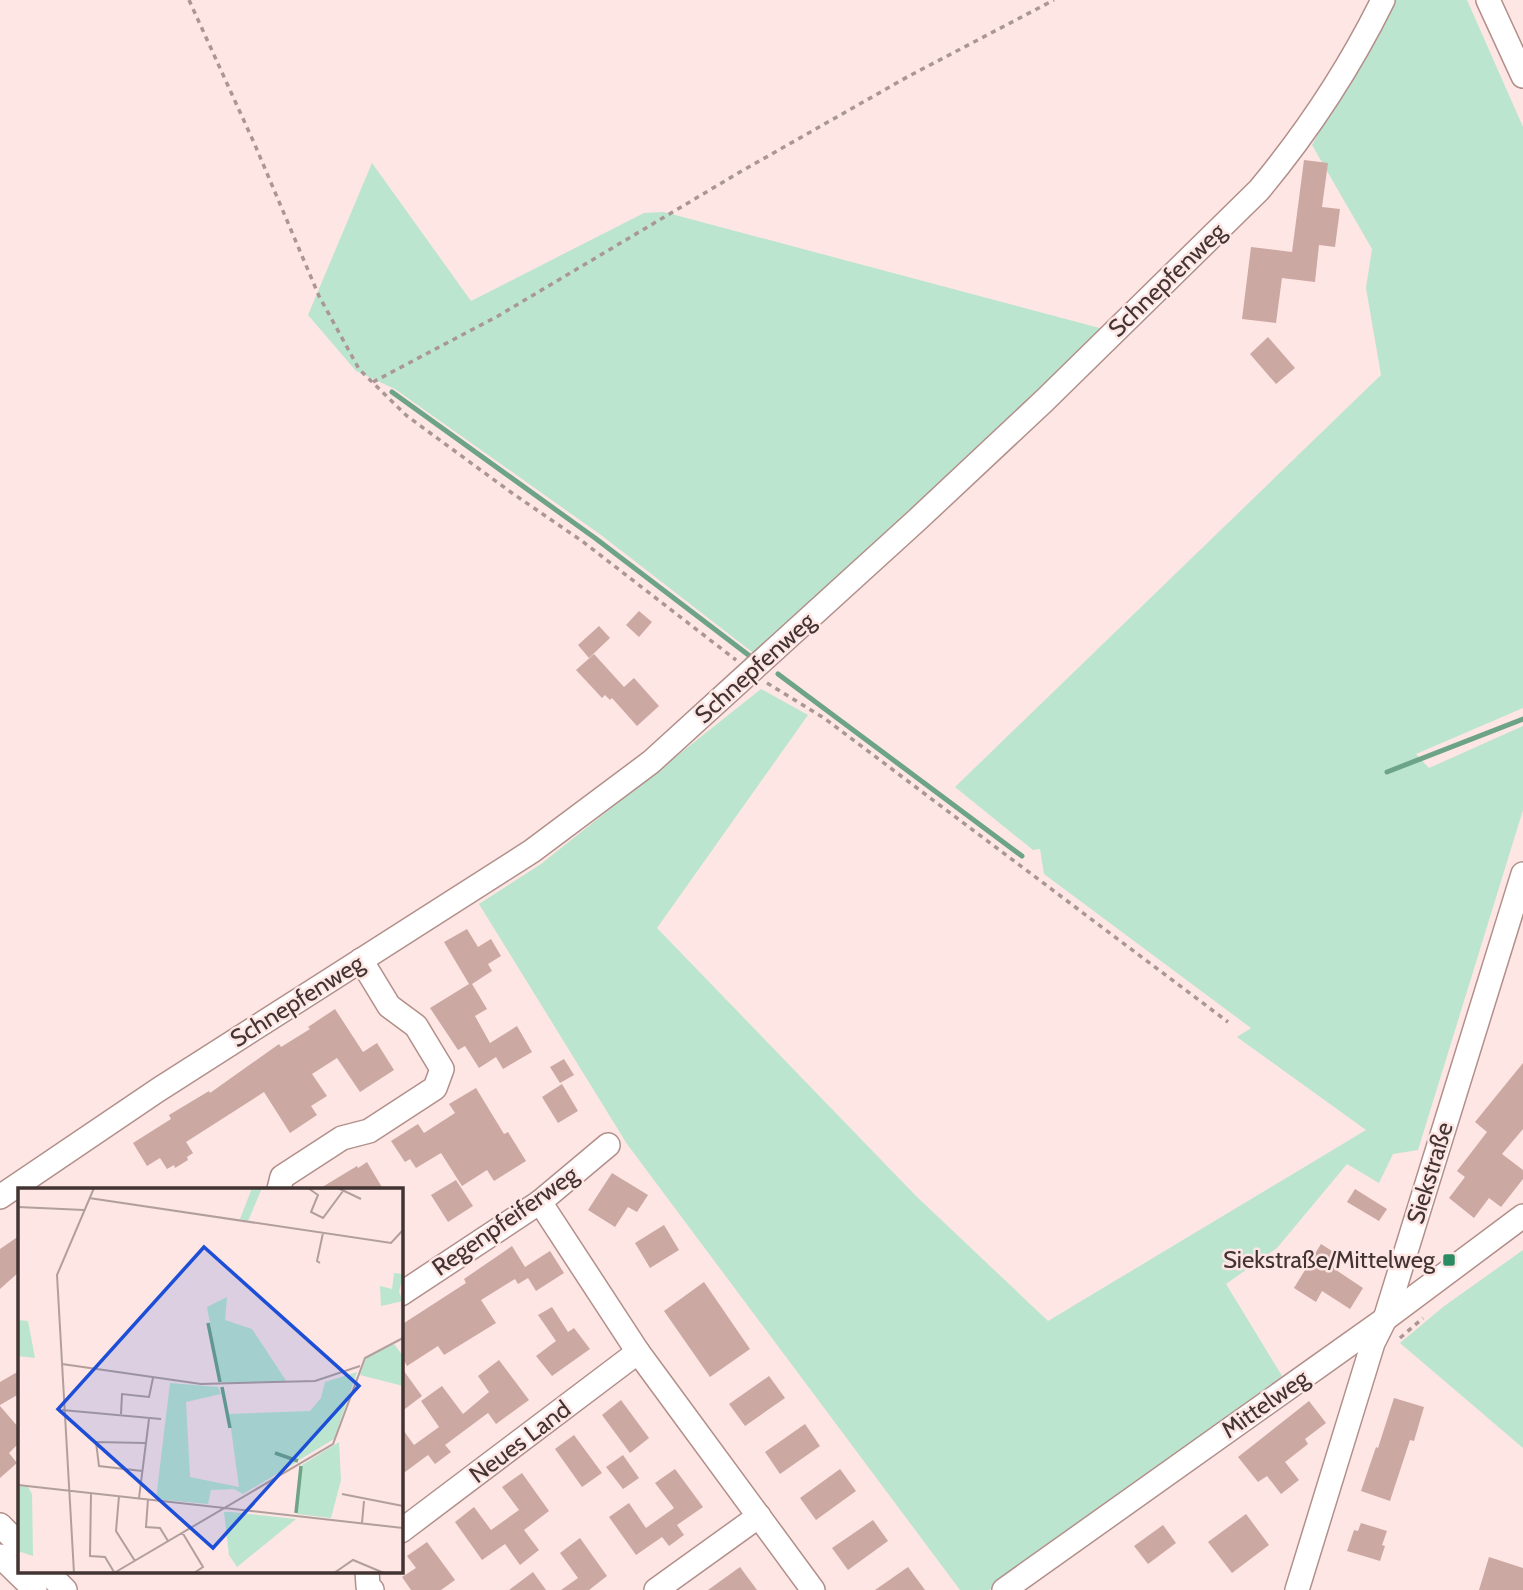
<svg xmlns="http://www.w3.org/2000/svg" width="1523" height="1590" viewBox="0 0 1523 1590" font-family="Cabin,sans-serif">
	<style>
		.green { fill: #bbe5ce }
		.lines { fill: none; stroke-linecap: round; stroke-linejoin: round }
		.stream { stroke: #6da488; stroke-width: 5 }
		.building { fill: #cca8a3 }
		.minor-casing { stroke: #b28f8a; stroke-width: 26 }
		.path { stroke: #aa9794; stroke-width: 3.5; stroke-dasharray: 5 5; stroke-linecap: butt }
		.minor { stroke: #fff; stroke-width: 23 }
		.poi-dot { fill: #2d8b63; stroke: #fde6e3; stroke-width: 2.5 }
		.labels { text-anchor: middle; stroke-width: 5; stroke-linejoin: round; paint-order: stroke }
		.street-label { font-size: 24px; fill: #423432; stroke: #fde6e3 }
		.poi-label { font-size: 24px; fill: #423432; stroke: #fde6e3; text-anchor: end }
		.inset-river { fill: none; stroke: #6da488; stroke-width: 3.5 }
		.inset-road { fill: none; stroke: #b29f9c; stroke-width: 2 }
		.view { fill: #1d4ed8; fill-opacity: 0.15; stroke: #1d4ed8; stroke-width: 3.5 }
		.inset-edge { fill: none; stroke: #423432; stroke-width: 3.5 }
	</style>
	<rect width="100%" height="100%" fill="#fde6e3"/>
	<!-- green -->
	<g class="green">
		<path d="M1391 0H1467L1523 127V708L1416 754 1429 768 1523 726V810L1418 1150 1393 1154 1379 1183 1347 1164 1277 1248 1226 1284 1282 1376 989 1590H960L627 1144 479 904 541 864 761 689 808 715 657 928 916 1196 1048 1321 1366 1130 1237 1037 1251 1028 1044 874 1040 849 1033 850 955 787 1381 375 1366 288 1372 249 1312 145Z"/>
		<path d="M372 163 471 301 644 213 664 212 1107 330 756 655 601 535 395 389 356 371 308 315Z"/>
		<path d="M1523 1250V1448L1400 1343 1443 1307Z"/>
	</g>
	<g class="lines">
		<!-- stream -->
		<g class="stream">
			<path d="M392 392 595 538 755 660"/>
			<path d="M778 674 1022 856"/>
			<path d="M1387 772 1523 719"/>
		</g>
	</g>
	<!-- building -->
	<g class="building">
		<path d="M1304 160 1328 163 1322 207 1340 209 1335 247 1319 245 1315 282 1282 278 1276 323 1242 319 1251 247 1292 252Z"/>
		<path d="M1268 337 1295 368 1276 384 1250 354Z"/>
		<path d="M639 611 652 622 639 637 626 625Z"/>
		<path d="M599 626 610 638 589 658 578 645Z"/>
		<path d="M594 654 624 687 634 678 659 706 637 726 612 698 610 700 605 695 602 698 576 670Z"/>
		<path d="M467 929 478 947 491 939 501 956 488 964 492 971 472 984 487 1009 475 1016 490 1043 517 1026 532 1052 503 1069 496 1057 479 1068 465 1046 458 1050 430 1008 469 984 444 942Z"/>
		<path d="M335 1009 363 1052 377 1043 394 1070 360 1092 337 1058 312 1074 327 1096 311 1106 317 1115 290 1133 264 1092 186 1142 193 1153 187 1157 188 1160 175 1168 174 1165 167 1169 160 1158 147 1166 133 1143 171 1119 169 1115 209 1091 210 1093 279 1044 281 1047 310 1029 308 1027Z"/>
		<path d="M564 1059 574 1075 560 1083 550 1067Z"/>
		<path d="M1523 1063V1129L1502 1154 1523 1170V1179L1501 1207 1489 1198 1474 1218 1449 1198 1465 1177 1457 1171 1487 1132 1475 1122Z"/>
		<path d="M562 1084 578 1111 558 1123 542 1097Z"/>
		<path d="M476 1088 504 1134 508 1132 526 1161 494 1181 487 1170 462 1186 441 1153 416 1168 410 1159 405 1162 391 1141 418 1124 424 1133 455 1113 449 1104Z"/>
		<path d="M367 1162 383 1189H319L357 1166 358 1168Z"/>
		<path d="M612 1173 648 1195 637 1212 628 1207 615 1227 588 1210Z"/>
		<path d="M456 1180 473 1206 448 1222 431 1195Z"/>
		<path d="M1355 1189 1387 1209 1379 1221 1347 1202Z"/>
		<path d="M664 1225 679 1250 650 1268 635 1243Z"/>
		<path d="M19 1236V1272L0 1289V1249Z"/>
		<path d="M1321 1244 1343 1258 1336 1270 1363 1288 1350 1309 1322 1291 1316 1302 1294 1288Z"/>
		<path d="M512 1246 525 1267 550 1251 564 1273 536 1291 528 1278 518 1284 515 1279 481 1300 496 1323 444 1355 438 1346 407 1366 401 1355V1325L466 1283 464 1279Z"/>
		<path d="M704 1282 750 1349 710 1377 664 1311Z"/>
		<path d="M552 1307 568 1332 574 1328 590 1349 552 1376 536 1356 556 1341 538 1315Z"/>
		<path d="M499 1360 529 1400 496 1424 488 1413 445 1445 451 1452 435 1464 428 1455 401 1475V1427L414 1445 439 1427 421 1401 442 1386 463 1414 489 1392 478 1376Z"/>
		<path d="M401 1367 422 1396 401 1412Z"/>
		<path d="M19 1371V1394L0 1405V1382Z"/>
		<path d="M769 1376 785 1398 745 1426 729 1404Z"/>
		<path d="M1394 1398 1424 1407 1414 1441 1410 1440 1390 1501 1361 1491 1376 1447 1378 1448Z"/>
		<path d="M621 1400 649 1438 630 1453 602 1415Z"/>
		<path d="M1309 1401 1326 1423 1305 1439 1308 1444 1285 1462 1299 1480 1281 1494 1267 1476 1258 1482 1238 1457Z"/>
		<path d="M0 1406 19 1428V1443L9 1453 17 1463 0 1478Z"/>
		<path d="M805 1424 820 1446 780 1474 765 1452Z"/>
		<path d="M574 1435 602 1473 582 1487 555 1449Z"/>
		<path d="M623 1455 639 1478 623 1489 606 1467Z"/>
		<path d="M675 1469 703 1507 677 1525 684 1535 669 1546 662 1537 636 1555 609 1517 629 1503 646 1528 674 1508 655 1483Z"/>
		<path d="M840 1469 856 1491 816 1520 800 1498Z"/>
		<path d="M522 1473 549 1511 524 1530 539 1550 520 1565 505 1544 482 1560 455 1522 474 1507 491 1530 519 1510 502 1487Z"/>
		<path d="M1246 1514 1269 1545 1232 1573 1208 1542Z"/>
		<path d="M873 1520 888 1541 848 1570 832 1548Z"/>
		<path d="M1361 1523 1387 1531 1382 1545 1385 1546 1380 1561 1347 1551 1354 1530 1358 1531Z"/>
		<path d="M1163 1525 1176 1543 1148 1564 1134 1546Z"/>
		<path d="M580 1538 607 1576 589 1590H561L578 1578 560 1553Z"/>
		<path d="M427 1542 455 1580 441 1590H411L402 1577 416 1568 407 1556Z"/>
		<path d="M1489 1557 1523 1568V1590H1479Z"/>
		<path d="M740 1567 757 1590H708Z"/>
		<path d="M908 1567 925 1590H875Z"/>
		<path d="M533 1572 546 1590H509Z"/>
	</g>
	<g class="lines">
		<defs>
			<g id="minor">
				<path d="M1488 0 1523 76"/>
				<path d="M279 1189 282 1177 342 1138 369 1131 435 1088 442 1069 416 1026 389 1006 361 960"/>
				<path d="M0 1197 158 1090 532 851 651 762 917 520 1045 400 1259 190C1308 131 1349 69 1383 0"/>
				<path d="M540 1202 638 1352 813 1590"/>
				<path d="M401 1294 540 1202 608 1145"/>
				<path d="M0 1525 19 1544"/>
				<path d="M401 1531 638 1352"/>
				<path d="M0 1556 35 1590"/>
				<path d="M46 1571 65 1590"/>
				<path d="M367 1571 368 1586 372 1590"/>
				<path d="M656 1590 759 1516"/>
				<path d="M1004 1590 1385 1319 1523 1216"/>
				<path d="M1297 1590 1373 1343 1385 1319 1523 874"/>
			</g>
		</defs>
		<!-- minor casing -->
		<use href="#minor" class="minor-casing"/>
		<!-- path -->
		<g class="path">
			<path d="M189 0 255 145 319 296 359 369 407 416 512 493 582 541 736 660"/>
			<path d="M373 382 498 316 740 172 909 76 1054 0"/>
			<path d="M767 683 824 718 1228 1022"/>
			<path d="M1400 1338 1423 1318"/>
		</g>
		<!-- minor -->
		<use href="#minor" class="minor"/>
	</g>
	<!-- markers -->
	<rect class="poi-dot" x="1442" y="1253" width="14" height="14" rx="3.5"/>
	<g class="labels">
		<!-- street labels -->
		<g class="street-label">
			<text transform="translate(1167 280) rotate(-44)" y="8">Schnepfenweg</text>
			<text transform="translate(755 668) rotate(-42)" y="8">Schnepfenweg</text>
			<text transform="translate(297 1001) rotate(-32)" y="8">Schnepfenweg</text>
			<text transform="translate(1430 1173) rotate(-73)" y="8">Siekstraße</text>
			<text transform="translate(505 1221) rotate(-35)" y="8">Regenpfeiferweg</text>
			<text transform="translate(1265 1404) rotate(-35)" y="8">Mittelweg</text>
			<text transform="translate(520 1442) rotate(-37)" y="8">Neues Land</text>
		</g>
		<!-- poi labels -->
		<g class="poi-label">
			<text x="1435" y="1268">Siekstraße/Mittelweg</text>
		</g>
	</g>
	<!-- overview -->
	<g transform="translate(18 1188)">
		<rect width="385" height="385" fill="#fde6e3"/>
		<path d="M234 0H244L230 33 222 31ZM376 85 385 86 381 104 385 113 363 118 362 98 374 101ZM209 109 207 132 234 141 269 194 203 195 189 119ZM0 132 10 133 17 170 0 168ZM376 156 385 168V198L342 187 348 170ZM339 184 316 251 281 272 261 266 279 274 225 306 216 301 193 302 190 316 138 311 152 195 200 199 203 206 168 214 172 289 221 299 211 226 292 223 303 210 307 194ZM321 254 323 292 313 330 279 326 284 277ZM0 298 10 299 14 306 15 368 0 363ZM206 324H213L278 331 219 379 211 367Z" fill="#bbe5ce"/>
		<path class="inset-river" d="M190 135 202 194M204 199 212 240M257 265 280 273M278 325 283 278"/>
		<path class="inset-road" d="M290 0 300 7 293 24 305 30 325 3M320 0 343 11M71 10 373 55 385 42M0 19 66 22M302 75 299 73 305 45M44 176 183 196 297 193 342 178M44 222 143 231M103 226 104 206 131 209 135 190M124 283 81 278 78 254 127 255M0 297 385 340M73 305 72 368 87 369 96 384M324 306 385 318M101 308 98 343 117 373M121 310 131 231M130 311 128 339 142 340 150 353M344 335 346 313M164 344 185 379 176 385M56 385 39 87 76 0M96 385 315 256 347 170 385 150M316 385 335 372 366 385"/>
		<path class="view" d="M186 59 341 198 195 360 40 221Z"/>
		<rect width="385" height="385" class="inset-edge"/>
	</g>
</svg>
